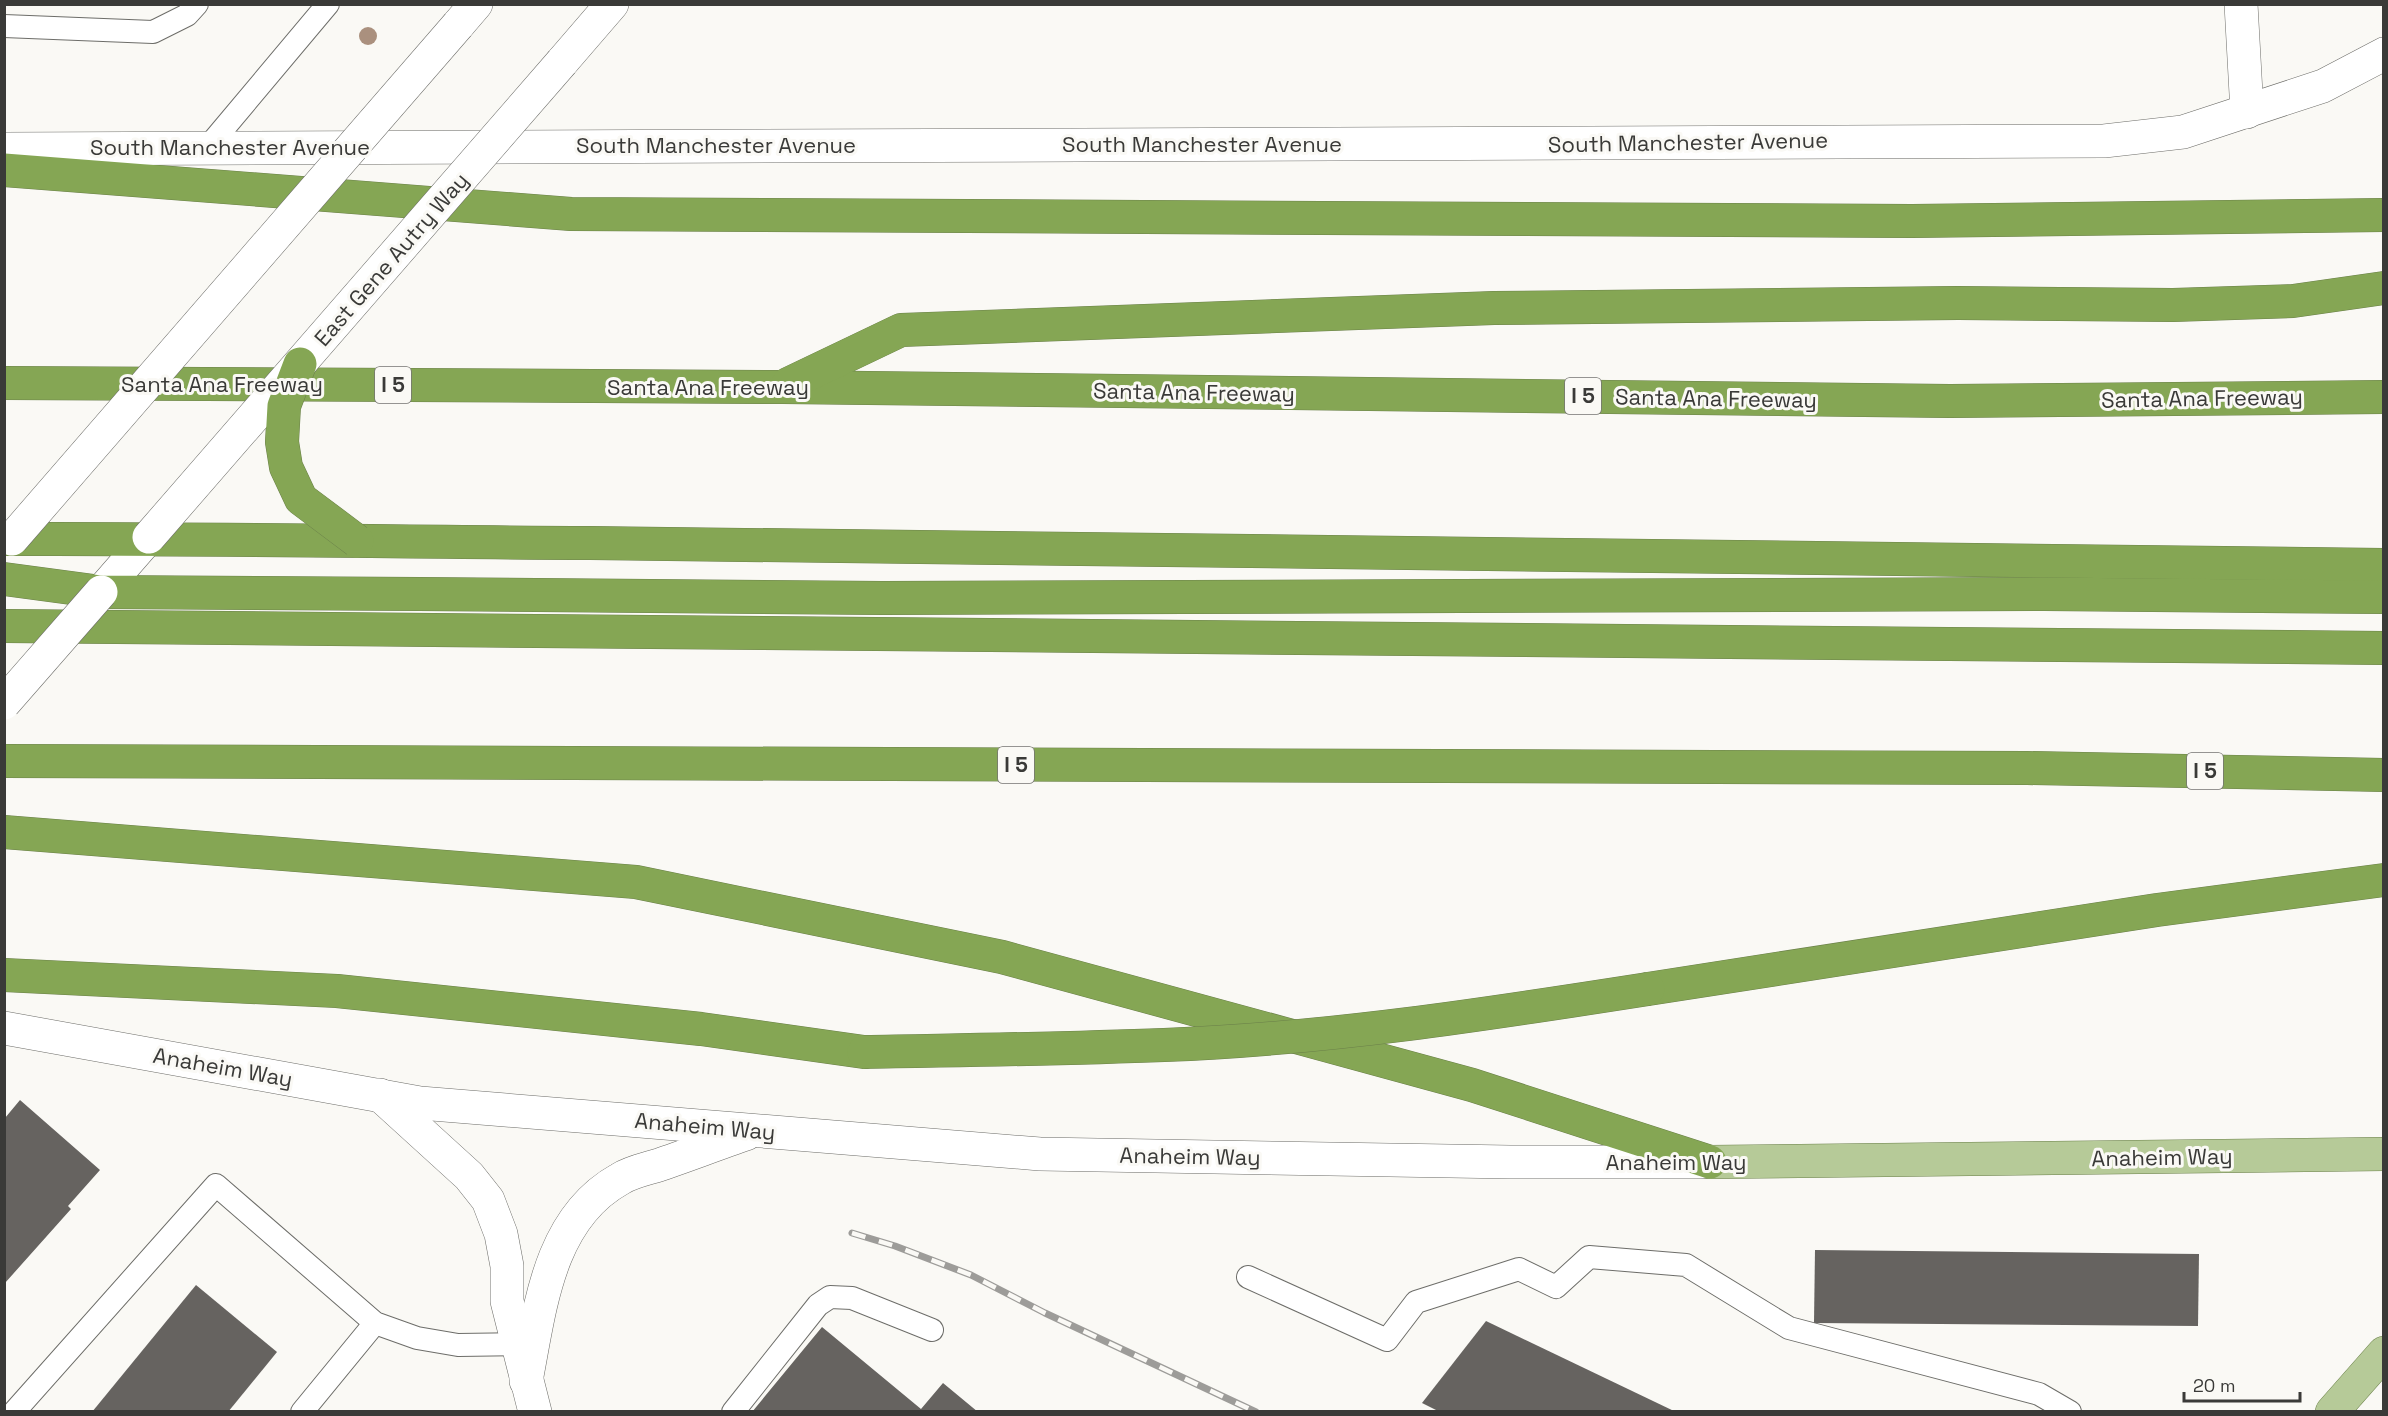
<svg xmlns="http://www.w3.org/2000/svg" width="2388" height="1416" viewBox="0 0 2388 1416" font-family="'Space Grotesk',sans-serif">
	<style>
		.building { fill: #666360 }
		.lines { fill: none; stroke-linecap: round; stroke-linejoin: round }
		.service-casing { stroke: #6d6d69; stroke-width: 24 }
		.minor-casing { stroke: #6d6d69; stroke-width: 34 }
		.tertiary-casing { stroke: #6d6d69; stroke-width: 34 }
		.secondary-casing { stroke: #6d6d69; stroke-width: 34 }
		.primary-casing { stroke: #6b804a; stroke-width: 34 }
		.motorway-casing { stroke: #6b804a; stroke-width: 34 }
		.service { stroke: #fff; stroke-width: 22 }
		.minor { stroke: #fff; stroke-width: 33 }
		.tertiary { stroke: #fff; stroke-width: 33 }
		.secondary { stroke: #fff; stroke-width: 33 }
		.primary { stroke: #b6ca98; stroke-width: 33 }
		.motorway { stroke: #85a654; stroke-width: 33 }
		.rail-casing { stroke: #9d9c99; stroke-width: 7 }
		.rail { stroke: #faf9f5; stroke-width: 4.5; stroke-dasharray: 14; stroke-linecap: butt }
		.tertiary-bridge-casing { stroke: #6d6d69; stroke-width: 34; stroke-linecap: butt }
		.motorway-bridge-casing { stroke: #6b804a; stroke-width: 34; stroke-linecap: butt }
		.tertiary-bridge { stroke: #fff; stroke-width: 33 }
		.motorway-bridge { stroke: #85a654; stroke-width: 33 }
		.tree { fill: #aa907e }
		.labels { text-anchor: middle; stroke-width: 6; stroke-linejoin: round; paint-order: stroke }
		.shield { fill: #faf9f5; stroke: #747371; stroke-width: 1.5 }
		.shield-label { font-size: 21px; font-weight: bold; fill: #3a3a38 }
		.street-label { font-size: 22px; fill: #3a3a38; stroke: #faf9f5 }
	</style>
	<rect width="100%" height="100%" fill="#faf9f5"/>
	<!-- building -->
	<g class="building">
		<path d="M20 1100 100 1170 68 1206 71 1209 5 1283V1118Z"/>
		<path d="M1815 1250 2199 1254 2198 1326 1814 1323Z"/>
		<path d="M196 1285 277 1352 228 1412H92Z"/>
		<path d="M1486 1321 1676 1412H1440L1422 1403Z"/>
		<path d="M822 1327 921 1409 943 1383 978 1412H752Z"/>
	</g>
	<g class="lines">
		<defs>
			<g id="service">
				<path d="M4 26 153 32 187 15 197 4"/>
				<path d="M208 147 328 4"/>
				<path d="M1248 1277 1387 1340 1416 1302 1519 1269 1556 1287 1589 1257 1686 1265 1789 1328 2039 1394 2070 1412"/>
				<path d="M14 1412 216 1185 375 1323 417 1338 458 1345 532 1344"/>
				<path d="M302 1412 375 1323"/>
				<path d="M733 1412 818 1305 830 1297 852 1298 932 1330"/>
			</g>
			<path id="minor" d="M2241 4 2247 112"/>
			<g id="tertiary">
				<path d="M458 25 476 4"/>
				<path d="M562 62 612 4"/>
				<path d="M101 592 149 537"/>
			</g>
			<g id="secondary">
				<path d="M4 149 2104 141 2183 132 2323 86 2384 54"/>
				<path d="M4 1028 420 1103 1040 1154 1510 1162H1701"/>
				<path d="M380 1095 469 1176 488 1200 501 1234 507 1266V1301L535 1412"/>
				<path d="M526 1381C540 1309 548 1219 620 1179 631 1172 646 1169 659 1165 688 1155 717 1144 746 1134"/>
			</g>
			<g id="primary">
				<path d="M1710 1162 2384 1154"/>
				<path d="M2332 1412 2384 1353"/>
			</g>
			<g id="motorway">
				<path d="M4 170 571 214 1912 221 2384 215"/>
				<path d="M4 383 782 387 1950 401 2384 397"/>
				<path d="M788 384 901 330 1494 308 1958 303 2173 305 2293 301 2384 288"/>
				<path d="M4 539C200 538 395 542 590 543 1188 547 1786 555 2384 565"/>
				<path d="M4 579 101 592 419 594 883 598 2044 594 2384 597"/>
				<path d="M4 626 2384 648"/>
				<path d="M4 761 2027 768 2384 775"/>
				<path d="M4 832 636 882 1002 957 1472 1085 1710 1162"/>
				<path d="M4 975 337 991 701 1029 864 1052"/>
				<path d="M1648 989 2157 910 2384 880"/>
			</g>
		</defs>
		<!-- service casing -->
		<use href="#service" class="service-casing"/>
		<!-- minor casing -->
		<use href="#minor" class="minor-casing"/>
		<!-- tertiary casing -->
		<use href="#tertiary" class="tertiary-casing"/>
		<!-- secondary casing -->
		<use href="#secondary" class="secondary-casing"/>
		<!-- primary casing -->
		<use href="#primary" class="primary-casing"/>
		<!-- motorway casing -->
		<use href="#motorway" class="motorway-casing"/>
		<!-- service -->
		<use href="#service" class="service"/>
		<!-- minor -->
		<use href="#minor" class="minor"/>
		<!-- tertiary -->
		<use href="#tertiary" class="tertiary"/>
		<!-- secondary -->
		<use href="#secondary" class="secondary"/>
		<!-- primary -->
		<use href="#primary" class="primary"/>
		<!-- motorway -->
		<use href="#motorway" class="motorway"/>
		<defs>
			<path id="rail" d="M852 1233 895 1246 971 1275 1045 1313 1256 1412"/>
		</defs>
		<!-- rail casing -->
		<use href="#rail" class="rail-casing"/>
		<!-- rail -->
		<use href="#rail" class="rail"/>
		<defs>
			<g id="tertiary-bridge">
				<path d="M149 537 562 62"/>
				<path d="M12 539 458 25"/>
				<path d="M4 703 101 592"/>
			</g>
			<g id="motorway-bridge">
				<path d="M300 364 284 406 282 442 286 467 301 499 357 541"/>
				<path d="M864 1052C964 1050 1064 1049 1164 1045 1327 1039 1488 1014 1648 989"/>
			</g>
		</defs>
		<!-- tertiary-bridge casing -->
		<use href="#tertiary-bridge" class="tertiary-bridge-casing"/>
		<!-- motorway-bridge casing -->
		<use href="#motorway-bridge" class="motorway-bridge-casing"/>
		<!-- tertiary-bridge -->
		<use href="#tertiary-bridge" class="tertiary-bridge"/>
		<!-- motorway-bridge -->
		<use href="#motorway-bridge" class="motorway-bridge"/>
	</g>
	<!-- trees -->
	<circle class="tree" cx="368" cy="36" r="9"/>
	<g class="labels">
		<!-- shield labels -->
		<g class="shield">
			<rect x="375" y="367" width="36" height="36" rx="4.5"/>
			<rect x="1565" y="378" width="36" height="36" rx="4.5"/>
			<rect x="998" y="747" width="36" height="36" rx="4.5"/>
			<rect x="2187" y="753" width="36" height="36" rx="4.5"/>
		</g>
		<g class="shield-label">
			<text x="393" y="392">I 5</text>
			<text x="1583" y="403">I 5</text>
			<text x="1016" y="772">I 5</text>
			<text x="2205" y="778">I 5</text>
		</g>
		<!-- street labels -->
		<g class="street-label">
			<text transform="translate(1688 142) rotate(-1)" y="8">South Manchester Avenue</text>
			<text x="1202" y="152">South Manchester Avenue</text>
			<text x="716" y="153">South Manchester Avenue</text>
			<text x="230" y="155">South Manchester Avenue</text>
			<text transform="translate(391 259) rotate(-49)" y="8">East Gene Autry Way</text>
			<text x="222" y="392">Santa Ana Freeway</text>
			<text x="708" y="395">Santa Ana Freeway</text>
			<text transform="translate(1194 392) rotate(1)" y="8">Santa Ana Freeway</text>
			<text transform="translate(1716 398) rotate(1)" y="8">Santa Ana Freeway</text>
			<text transform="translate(2202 398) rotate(-1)" y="8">Santa Ana Freeway</text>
			<text transform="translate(223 1067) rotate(10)" y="8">Anaheim Way</text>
			<text transform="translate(705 1126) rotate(5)" y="8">Anaheim Way</text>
			<text transform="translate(1190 1156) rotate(1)" y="8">Anaheim Way</text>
			<text transform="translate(2162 1157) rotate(-1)" y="8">Anaheim Way</text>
			<text x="1676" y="1170">Anaheim Way</text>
		</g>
	</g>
	<!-- border -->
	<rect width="2388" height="1416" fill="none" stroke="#3a3a38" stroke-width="12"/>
	<!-- scale -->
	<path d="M2184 1392v9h116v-9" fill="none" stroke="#3a3a38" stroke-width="3"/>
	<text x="2193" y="1392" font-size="18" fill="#3a3a38" stroke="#faf9f5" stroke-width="4.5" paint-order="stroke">20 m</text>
</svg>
